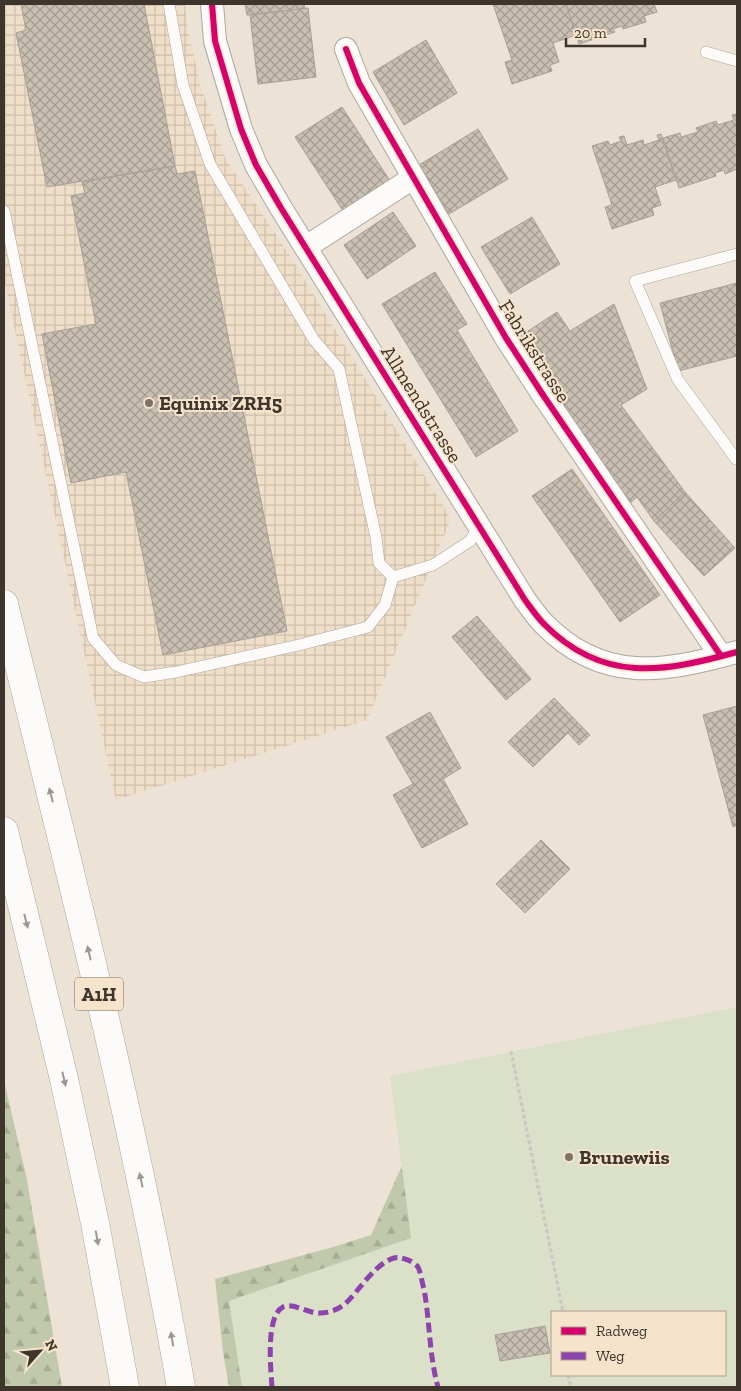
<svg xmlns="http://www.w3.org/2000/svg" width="741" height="1391" viewBox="0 0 741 1391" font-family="'Zilla Slab',serif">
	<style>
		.industrial { fill: url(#industrial-grid) }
		.forest { fill: url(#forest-firs) }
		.pitch { fill: #dbe0c8; fill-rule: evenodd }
		.building { fill: url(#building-cross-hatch); stroke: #a7a097 }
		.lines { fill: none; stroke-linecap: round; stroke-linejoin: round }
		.service-casing { stroke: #aea79d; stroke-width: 12 }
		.minor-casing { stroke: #aea79d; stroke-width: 24 }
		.motorway-casing { stroke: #aea79d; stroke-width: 29 }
		.path { stroke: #cac6c2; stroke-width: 3; stroke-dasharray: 4 2.5; stroke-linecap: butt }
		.service { stroke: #fcfbf9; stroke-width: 11 }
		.minor { stroke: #fcfbf9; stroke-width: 22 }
		.motorway { stroke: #fcfbf9; stroke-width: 28 }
		.quiet { stroke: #8e44ad; stroke-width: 5; stroke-dasharray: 10 5; stroke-linecap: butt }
		.cycleway-casing { stroke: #f6e3cc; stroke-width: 9 }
		.cycleway { stroke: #d6006c; stroke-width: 6 }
		.oneway { fill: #9d9893 }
		.poi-dot { fill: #7b7268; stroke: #f6e3cc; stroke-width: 2 }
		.labels { text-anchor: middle; stroke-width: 4; stroke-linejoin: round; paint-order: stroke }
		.shield { fill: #f6e3cc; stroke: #756a5d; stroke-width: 1 }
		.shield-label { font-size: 19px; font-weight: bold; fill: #3e362d }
		.street-label { font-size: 20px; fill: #3e362d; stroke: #f6e3cc }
		.poi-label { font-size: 20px; font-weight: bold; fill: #3e362d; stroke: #f6e3cc; text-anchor: start }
	</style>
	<defs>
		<pattern id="industrial-grid" width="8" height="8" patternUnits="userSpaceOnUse" patternTransform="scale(1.25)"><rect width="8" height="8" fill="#efdec8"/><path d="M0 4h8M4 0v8" fill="none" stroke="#cebfac"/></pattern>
		<pattern id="forest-firs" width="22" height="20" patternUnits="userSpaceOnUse" patternTransform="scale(1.25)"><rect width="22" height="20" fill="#c1c9ac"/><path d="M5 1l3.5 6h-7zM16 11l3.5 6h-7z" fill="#a7ad94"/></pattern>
		<pattern id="building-cross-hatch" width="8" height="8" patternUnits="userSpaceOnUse" patternTransform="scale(1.25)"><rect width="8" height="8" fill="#c9bfb2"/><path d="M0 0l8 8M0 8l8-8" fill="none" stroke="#a59c91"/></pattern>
	</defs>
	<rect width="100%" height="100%" fill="#ece2d6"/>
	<!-- industrial -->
	<path class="industrial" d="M4 4H185L187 25 200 84 225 158 290 256 451 519 367 720 116 800 4 279Z"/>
	<!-- forest -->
	<g class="forest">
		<path d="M4 1080 27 1180 62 1387H4Z"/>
		<path d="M404 1161 481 1387H229L223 1352 215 1279 333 1247 371 1235Z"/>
	</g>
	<!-- pitch -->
	<path class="pitch" d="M737 1007V1387H242L229 1301 411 1238 390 1076ZM552 1312H725V1375H552Z"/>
	<!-- building -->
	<g class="building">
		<path d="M21 4H144L175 166 47 187 16 33 26 30Z"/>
		<path d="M245 4H304L305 9 247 15Z"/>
		<path d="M493 4H566L576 35 553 43 559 62 550 65 552 71 512 84 505 62 512 60Z"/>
		<path d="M566 4H654L657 12 644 16 646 22 623 29 622 26 613 29 615 32 579 44Z"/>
		<path d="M308 8 316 77 258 84 250 15Z"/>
		<path d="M426 40 457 93 404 125 373 72Z"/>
		<path d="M342 107 392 184 345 214 295 137Z"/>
		<path d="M736 114 737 169 725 174 724 170 715 173 716 176 679 188 663 138 680 133 681 137 698 132 696 128 716 121 718 125 734 120 732 115Z"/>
		<path d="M478 129 508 179 449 214 419 165Z"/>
		<path d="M661 134 676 180 655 187 661 205 652 208 654 215 612 229 605 207 612 205 592 146 608 141 610 145 621 141 619 137 624 136 627 145 643 140 644 145 659 140 657 135Z"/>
		<path d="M175 166 177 174 195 171 287 631 163 655 126 472 71 483 42 334 96 324 71 196 85 193 82 182Z"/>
		<path d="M393 212 416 246 367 279 344 245Z"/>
		<path d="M532 217 560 264 510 294 481 247Z"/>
		<path d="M435 272 467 324 457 330 518 431 476 457 382 304Z"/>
		<path d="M737 283V356L678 371 660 303Z"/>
		<path d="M614 304 647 389 621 405 685 492 654 521 637 497 627 506 513 341 557 312 570 331Z"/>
		<path d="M572 469 660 595 620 622 532 496Z"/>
		<path d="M685 492 735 548 704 576 654 521Z"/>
		<path d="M477 616 531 679 506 700 452 637Z"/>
		<path d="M554 698 590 735 579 745 568 733 533 767 508 742Z"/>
		<path d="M737 706V825L733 827 703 715Z"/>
		<path d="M430 712 461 768 443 779 468 824 422 848 393 795 413 784 386 737Z"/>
		<path d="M541 840 570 869 525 913 496 884Z"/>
		<path d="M545 1326 550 1353 500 1361 495 1335Z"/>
	</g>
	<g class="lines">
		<defs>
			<g id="service">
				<path d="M169 4 183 85 210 164 314 340 339 369 376 537 379 563 393 577 433 565 470 541 479 526"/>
				<path d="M706 52 737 61"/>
				<path d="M4 211 93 638 116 665 144 677 176 672 299 645 368 627 385 605 393 577"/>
				<path d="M737 254 635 281 678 380 736 459H737"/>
			</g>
			<g id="minor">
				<path d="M212 4 215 41 241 129 256 165 281 208 525 600C531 608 537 617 544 624 603 684 664 672 737 652"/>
				<path d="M346 49 359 83 506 338 543 395 721 656"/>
				<path d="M306 247 413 178"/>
			</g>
			<g id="motorway">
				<path d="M4 604C68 864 135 1123 181 1387"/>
				<path d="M4 831 64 1079 95 1223 125 1387"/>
			</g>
		</defs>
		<!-- service casing -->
		<use href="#service" class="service-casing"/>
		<!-- minor casing -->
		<use href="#minor" class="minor-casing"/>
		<!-- motorway casing -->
		<use href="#motorway" class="motorway-casing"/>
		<!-- path -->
		<g class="path">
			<path d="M511 1051 563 1312"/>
			<path d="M568 1375 571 1387"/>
		</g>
		<!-- service -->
		<use href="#service" class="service"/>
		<!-- minor -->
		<use href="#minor" class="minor"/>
		<!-- motorway -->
		<use href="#motorway" class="motorway"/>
		<!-- quiet -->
		<path class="quiet" d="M272 1387C271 1371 265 1316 283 1307 291 1303 303 1310 312 1312 324 1315 338 1311 347 1302 360 1289 376 1263 394 1258 398 1257 401 1258 405 1259 409 1260 415 1263 418 1267 421 1273 422 1283 424 1289 430 1322 429 1355 438 1387"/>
		<defs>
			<g id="cycleway">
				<path d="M212 4 215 41 241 129 256 165 281 208 525 600C531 608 537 617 544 624 603 684 664 672 737 652"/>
				<path d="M346 49 359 83 506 338 543 395 721 656"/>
			</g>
		</defs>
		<!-- cycleway casing -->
		<use href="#cycleway" class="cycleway-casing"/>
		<!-- cycleway -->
		<use href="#cycleway" class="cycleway"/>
	</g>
	<!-- one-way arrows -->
	<defs><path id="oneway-solid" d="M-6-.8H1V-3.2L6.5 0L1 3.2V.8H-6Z" transform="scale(1.25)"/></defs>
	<g class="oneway">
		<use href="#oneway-solid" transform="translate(51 795) rotate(-104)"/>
		<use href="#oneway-solid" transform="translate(26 921) rotate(76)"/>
		<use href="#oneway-solid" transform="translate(89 953) rotate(-103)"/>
		<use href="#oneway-solid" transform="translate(64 1079) rotate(77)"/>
		<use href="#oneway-solid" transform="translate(141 1180) rotate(-102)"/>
		<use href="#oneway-solid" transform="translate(97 1238) rotate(80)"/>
		<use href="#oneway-solid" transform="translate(172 1339) rotate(-100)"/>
	</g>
	<!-- markers -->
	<g class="poi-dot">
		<circle cx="149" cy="403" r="5"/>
		<circle cx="569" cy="1157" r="5"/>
	</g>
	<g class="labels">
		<!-- shield labels -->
		<rect class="shield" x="75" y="977.5" width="48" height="33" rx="4"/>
		<g class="shield-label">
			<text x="99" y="1001">A1H</text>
		</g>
		<!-- street labels -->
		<g class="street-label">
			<text transform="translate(535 351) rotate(58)" y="7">Fabrikstrasse</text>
			<text transform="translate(422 404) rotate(58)" y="7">Allmendstrasse</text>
		</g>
		<!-- poi labels -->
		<g class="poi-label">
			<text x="159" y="410">Equinix ZRH5</text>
			<text x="579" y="1164">Brunewiis</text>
		</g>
	</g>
	<!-- border -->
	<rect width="741" height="1391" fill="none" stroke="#3e362d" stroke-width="10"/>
	<!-- legend -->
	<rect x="551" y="1311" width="175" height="65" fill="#f6e3cc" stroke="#ac9e8c"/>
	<rect x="561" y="1327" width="25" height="8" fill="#d6006c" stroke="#ac9e8c"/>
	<text x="596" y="1336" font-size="15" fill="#3e362d">Radweg</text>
	<rect x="561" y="1352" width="25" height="8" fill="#8e44ad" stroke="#ac9e8c"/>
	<text x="596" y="1361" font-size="15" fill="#3e362d">Weg</text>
	<!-- north arrow -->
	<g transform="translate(40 1351) rotate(63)" stroke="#f6e3cc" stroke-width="4" paint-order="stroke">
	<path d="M0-4L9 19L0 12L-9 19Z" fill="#3e362d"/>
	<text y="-8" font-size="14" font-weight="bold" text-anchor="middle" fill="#3e362d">N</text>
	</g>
	<!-- scale -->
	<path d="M566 38v8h79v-8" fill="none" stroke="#3e362d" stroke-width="2.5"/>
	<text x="574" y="38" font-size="15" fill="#3e362d" stroke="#f6e3cc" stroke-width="4" paint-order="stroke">20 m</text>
</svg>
